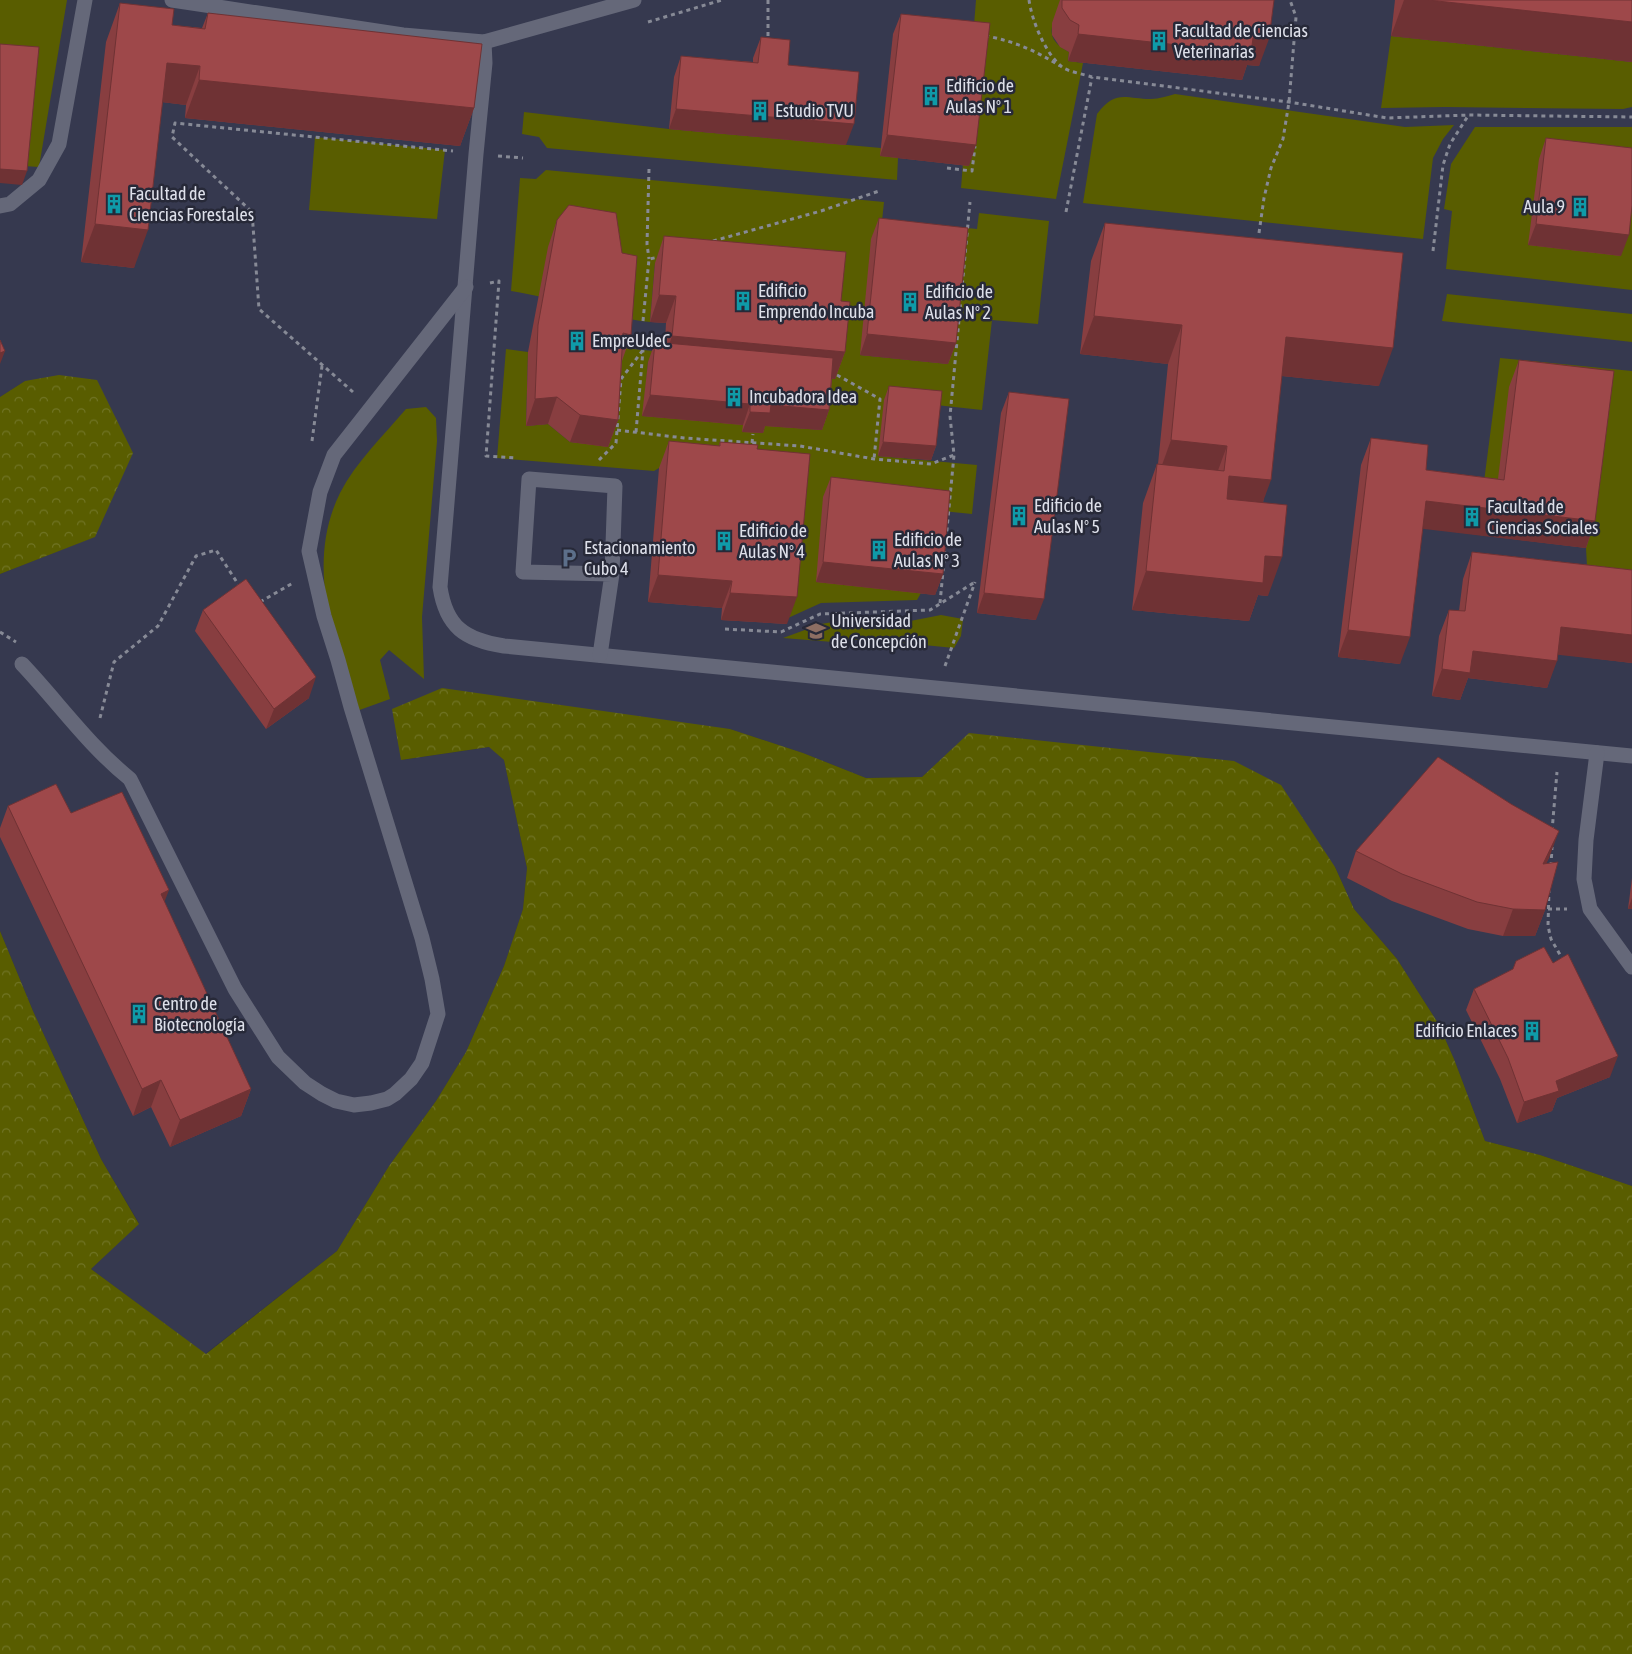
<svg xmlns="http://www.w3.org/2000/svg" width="1632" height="1654" viewBox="0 0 1632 1654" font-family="'Asap Condensed',sans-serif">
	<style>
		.built { fill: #36394f }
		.green { fill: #595d00 }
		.forest { fill: url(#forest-crowns) }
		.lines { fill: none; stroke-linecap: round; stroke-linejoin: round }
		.path { stroke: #878a96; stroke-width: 3; stroke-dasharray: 4 4; stroke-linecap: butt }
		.service { stroke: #656879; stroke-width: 15 }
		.wall { fill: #883e40 }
		.shaded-wall { fill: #6f3234 }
		.building { fill: #9e484a; stroke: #6f3234 }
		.labels { text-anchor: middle; stroke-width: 5; stroke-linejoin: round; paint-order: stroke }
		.poi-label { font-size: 18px; fill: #dee0ea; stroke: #272938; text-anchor: start }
	</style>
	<defs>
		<pattern id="forest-crowns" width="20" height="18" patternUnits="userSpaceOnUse" patternTransform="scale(1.25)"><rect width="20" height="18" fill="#595d00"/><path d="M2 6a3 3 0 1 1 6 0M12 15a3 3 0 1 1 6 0" fill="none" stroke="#707425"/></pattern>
	</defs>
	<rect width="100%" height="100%" fill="#303342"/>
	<!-- built -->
	<path class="built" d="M0 0H1632V1186L1540 1155 1485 1141 1454 1059 1438 1023 1397 959 1354 909 1335 867 970 733 922 777 866 778 803 753 730 729 393 709 402 760 490 747 504 760 527 868 523 909 504 966 466 1052 436 1101 389 1166 337 1251 205 1354 91 1269 139 1223 101 1159 33 1011 0 931V574L94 537 25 381 0 397Z"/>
	<!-- green -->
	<g class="green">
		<path d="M0 0H67L39 167 24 166 0 58Z"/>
		<path d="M976 0H1067C1053 20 1040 37 1069 52L1068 61 1083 63 1056 199 961 188Z"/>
		<path d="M1391 36 1632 62V107L1623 109 1445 107 1381 108Z"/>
		<path d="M1175 94 1405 127 1454 125 1443 139 1433 158 1423 239 1083 203 1097 114C1116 89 1125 99 1151 99 1159 99 1167 96 1175 94Z"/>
		<path d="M524 112 669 129 881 148 898 158 897 180 547 148 539 137 522 134Z"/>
		<path d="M1475 127H1632V290L1446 269 1452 211 1444 209 1451 164Z"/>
		<path d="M315 137 445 150 437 219 309 210Z"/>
		<path d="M546 170 884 202 880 240 860 355 948 364V226L977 229 979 213 1049 221 1038 324 992 320 982 410 936 405 878 456 977 465 972 514 942 511 921 593 917 600 821 603 788 618 659 468 654 471 497 458 506 349 528 352 526 426 548 424 570 442 608 446 622 348 664 352 648 362 643 416 822 430 655 263 650 322C602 317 558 298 511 291L520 178 536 179Z"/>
		<path d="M1447 294 1632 314V342L1442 321Z"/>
		<path d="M1500 358 1632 371V571L1587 566 1586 548 1495 507 1481 505Z"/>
		<path d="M426 407 436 418 437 441 422 617 424 679 389 650 380 660 390 699 354 712C334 640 305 564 340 493 356 462 383 436 406 409Z"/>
		<path d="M941 615 963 619 961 636 954 648 863 639 833 642 783 638 821 624 839 621 900 623Z"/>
	</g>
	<!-- forest -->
	<g class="forest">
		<path d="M59 375 97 380 133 453 95 537 0 574V397L25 381Z"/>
		<path d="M442 688 730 729 803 753 866 778 922 777 969 733 1234 761 1281 785 1335 867 1354 909 1397 959 1438 1023 1454 1059 1485 1141 1540 1155 1632 1186V1654H0V931L33 1011 101 1159 139 1224 91 1269 206 1354 337 1251 389 1166 436 1101 466 1052 504 966 523 909 527 868 504 760 489 747 401 760 392 709Z"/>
	</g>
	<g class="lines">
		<!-- path -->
		<g class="path">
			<path d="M768 0V41"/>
			<path d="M1029 0C1032 21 1045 53 1062 67 1069 72 1083 74 1092 77L1289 102 1387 118 1469 115 1632 117"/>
			<path d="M648 22 722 0"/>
			<path d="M987 38V36C1016 42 1036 51 1060 66"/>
			<path d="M498 156 523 158"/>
			<path d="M947 168 972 171 975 146"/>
			<path d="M649 169 647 244 649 259"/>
			<path d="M1066 212 1092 77"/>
			<path d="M1259 233 1264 198 1271 168 1283 139 1289 102 1296 17 1290 0"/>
			<path d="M713 241 821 211 879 191"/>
			<path d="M1433 251 1443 165 1450 144 1468 116"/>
			<path d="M490 283 499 281 486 456 517 458"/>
			<path d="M643 321 649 259 659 257"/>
			<path d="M837 375 880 399 874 459"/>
			<path d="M353 392 259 309 252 212 172 137 175 123 453 151"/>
			<path d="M617 430 684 438 800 446 874 459 931 464 954 455"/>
			<path d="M636 432 643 350"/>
			<path d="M312 441 322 366"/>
			<path d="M752 443 753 434"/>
			<path d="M599 460 616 443 621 379 643 350"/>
			<path d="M260 602 293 583"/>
			<path d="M940 603 954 455 950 416 970 202"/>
			<path d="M725 629 781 632 820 614 930 610 975 582"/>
			<path d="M0 632 16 642"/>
			<path d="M945 666 975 582"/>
			<path d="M100 718 114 662 158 626 196 556 216 550 240 587"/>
			<path d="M1552 831 1557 772"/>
			<path d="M1551 866 1552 847"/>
			<path d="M1549 889 1548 926 1551 939 1563 960"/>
			<path d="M1548 909H1567"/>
		</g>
		<!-- service -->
		<g class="service">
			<path d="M172 0 403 35 484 42 634 0"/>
			<path d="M484 42 485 63 476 154 440 587C446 627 465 640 504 646L1632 756"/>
			<path d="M0 206 10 204 39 180 59 144 85 0"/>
			<path d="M600 655 612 574 615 486 529 479 523 572 612 574"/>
			<path d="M22 664C58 702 89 746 130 779L235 989 278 1057 305 1083 322 1094 336 1101 354 1105 371 1103 387 1099 395 1094 411 1079 422 1063 438 1014 432 979 422 938 351 707 338 660 324 616 309 551 320 492 334 455 466 287"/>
			<path d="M1597 753 1586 840 1584 879 1590 909 1632 967"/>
		</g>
	</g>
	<!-- wall -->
	<g class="wall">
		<path d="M1060 0H1274L1259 66 1247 65 1242 80 1068 61 1069 52 1060 47 1052 35V23Z"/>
		<path d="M1395 0H1632V62L1391 36Z"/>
		<path d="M120 3 172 25 202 28 208 13 474 108 460 146 185 118 186 105 162 102 134 268 81 262 106 42Z"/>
		<path d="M901 14 969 166 880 156 893 34Z"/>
		<path d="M761 37 846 145 669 129 674 77 681 56 753 62V58Z"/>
		<path d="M1546 138 1621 256 1528 245 1539 159Z"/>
		<path d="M879 218 956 343 948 364 860 355 871 239Z"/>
		<path d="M557 220 631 335 622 361 618 420 608 447 570 442 548 424 526 426 528 352 548 247Z"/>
		<path d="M1105 223 1379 386 1282 376 1263 503 1268 596 1258 595 1249 621 1132 610 1143 503 1157 464H1158L1168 364 1080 354 1091 261Z"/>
		<path d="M664 236 841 301 845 352 835 379H832L829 410 822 430 765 426 763 433 742 432 743 425 642 416 648 362 655 342H665L666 323 650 322 655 263Z"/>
		<path d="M1519 360 1595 521 1586 548 1423 528 1400 664 1338 657 1361 465 1371 438 1426 470 1498 479 1509 387Z"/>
		<path d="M889 386 936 446 931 460 878 456 884 400Z"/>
		<path d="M1009 392 1036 620 977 613 1001 413Z"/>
		<path d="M669 441 719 446 720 442 757 449 787 624 721 620 722 608 648 602 659 468Z"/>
		<path d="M831 477 943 574 935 595 816 582 823 497Z"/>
		<path d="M1472 552 1632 570V663L1558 654 1547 688 1468 678 1460 700 1432 696 1439 636 1449 610 1459 611 1463 579Z"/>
		<path d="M203 610 309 698 266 729 195 631Z"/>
		<path d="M8 806 71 813 164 901 251 1089 241 1116 170 1147 151 1107 133 1116 0 837V828Z"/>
		<path d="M1356 851 1549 858 1546 863 1545 910 1535 936H1503L1468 929 1392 901 1347 878Z"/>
		<path d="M1632 878V909H1628Z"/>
		<path d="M1474 989 1610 1077 1557 1098 1552 1111 1517 1123 1500 1079 1466 1010Z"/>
	</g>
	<!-- shaded-wall -->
	<g class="shaded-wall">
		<path d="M1404 0H1428L1632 22V62L1391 36Z"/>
		<path d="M1078 34 1253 38 1269 39 1259 66 1247 65 1242 80 1068 61Z"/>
		<path d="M167 63 200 66 186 105 153 101Z"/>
		<path d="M199 80 474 108 460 146 185 118Z"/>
		<path d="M676 109 854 124 846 145 669 129Z"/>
		<path d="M887 135 976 145 969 166 880 156Z"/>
		<path d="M0 169 27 171 22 185 0 183Z"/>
		<path d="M95 224 148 230 134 268 81 262Z"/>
		<path d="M1536 224 1629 235 1621 256 1528 245Z"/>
		<path d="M659 295 676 296 666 323 650 322Z"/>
		<path d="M1094 316 1182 325 1168 364 1080 354Z"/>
		<path d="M867 334 956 343 948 364 860 355Z"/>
		<path d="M672 336 845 352 835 379 663 363Z"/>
		<path d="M1286 337 1393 348 1379 386 1272 375Z"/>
		<path d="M5 351 0 364V353Z"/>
		<path d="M650 395 750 404 743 425 642 416Z"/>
		<path d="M557 397 548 424 526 426 535 399Z"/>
		<path d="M771 405 829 410 822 430 765 426 763 433 742 432 750 412Z"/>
		<path d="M580 415 618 420 608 447 570 442Z"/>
		<path d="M1171 440 1227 446 1213 484 1157 479Z"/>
		<path d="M883 442 936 446 931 460 878 456Z"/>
		<path d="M1229 476 1271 480 1257 518 1216 514Z"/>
		<path d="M1426 501 1595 521 1586 548 1416 528Z"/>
		<path d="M1265 556 1282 557 1268 596 1258 595 1249 621 1132 610 1146 571Z"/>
		<path d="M823 562 943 574 935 595 816 582Z"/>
		<path d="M658 575 732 581 722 608 648 602Z"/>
		<path d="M730 593 797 597 787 624 721 620Z"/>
		<path d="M984 593 1044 599 1036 620 977 613Z"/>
		<path d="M1561 627 1632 635V663L1551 654Z"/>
		<path d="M1348 630 1410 637 1400 664 1338 657Z"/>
		<path d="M1473 651 1557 661 1547 688 1468 678 1460 700 1432 696 1442 669Z"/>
		<path d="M316 677 309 698 266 729 274 709Z"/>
		<path d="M1559 831 1549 858 1533 891 1543 864Z"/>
		<path d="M169 890 159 916 161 894Z"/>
		<path d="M1632 898V909H1628Z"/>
		<path d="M1513 909 1545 910 1535 936H1503Z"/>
		<path d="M1618 1056 1610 1077 1557 1098 1552 1111 1517 1123 1524 1102 1556 1081Z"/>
		<path d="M161 1080 151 1107 133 1116 142 1089Z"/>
		<path d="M251 1089 241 1116 170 1147 180 1120Z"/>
	</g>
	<!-- building -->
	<g class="building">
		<path d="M1062 0H1274L1269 39 1253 38 1251 53 1078 34 1079 25 1070 20 1062 8Z"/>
		<path d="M1428 0H1632V22Z"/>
		<path d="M120 3 174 9 172 25 205 29 208 13 482 44 474 108 199 80 200 66 167 63 148 230 95 224Z"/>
		<path d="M901 14 990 23 976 145 887 135Z"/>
		<path d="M761 37 790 40 788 65 859 72 854 124 676 109 681 56 758 63Z"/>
		<path d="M0 44 39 47 27 171 0 169Z"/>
		<path d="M1546 138 1632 148V206L1629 235 1536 224Z"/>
		<path d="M569 205 616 213 622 253 637 256 631 335 623 333 618 420 580 415 557 397 535 399 538 325 557 220Z"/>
		<path d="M879 218 968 228 956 343 867 334Z"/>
		<path d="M1105 223 1403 253 1393 348 1286 337 1271 480 1229 476 1227 499 1287 505 1282 557 1265 556 1263 583 1146 571 1157 464 1224 471 1227 446 1171 440 1182 325 1094 316Z"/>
		<path d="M664 236 846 252 841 301 850 302 845 352 672 336 676 296 659 295Z"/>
		<path d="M0 340 5 351 0 353Z"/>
		<path d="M655 342 833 358 829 410 771 405 770 413 750 412V404L650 395Z"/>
		<path d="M1519 360 1614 371 1595 521 1426 501 1410 637 1348 630 1371 438 1428 445 1426 470 1504 480Z"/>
		<path d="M889 386 942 391 936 446 883 442Z"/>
		<path d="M1009 392 1069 399 1044 599 984 593Z"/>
		<path d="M669 441 720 446V442L758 445 757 449 810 454 797 597 730 593 732 581 658 575Z"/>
		<path d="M831 477 950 491 943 574 823 562Z"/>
		<path d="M1472 552 1632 570V635L1561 627 1557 661 1473 651 1470 673 1442 669 1449 610 1465 611Z"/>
		<path d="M246 579 316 677 274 709 203 610Z"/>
		<path d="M1438 757 1511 804 1559 831 1543 864 1558 862 1545 910 1513 909 1477 902 1402 874 1356 851Z"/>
		<path d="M56 784 71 813 122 792 169 890 161 894 251 1089 180 1120 161 1080 142 1089 8 806Z"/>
		<path d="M1544 947 1553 963 1568 954 1618 1056 1556 1081 1559 1091 1524 1102 1508 1058 1474 989 1513 969 1516 961Z"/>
	</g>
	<!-- icons -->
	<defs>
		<symbol id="building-bare" viewBox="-9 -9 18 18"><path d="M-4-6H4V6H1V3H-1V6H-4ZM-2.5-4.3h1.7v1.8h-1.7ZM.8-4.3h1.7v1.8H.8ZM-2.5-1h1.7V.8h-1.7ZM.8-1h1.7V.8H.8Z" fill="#0f9aa8" stroke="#272938" stroke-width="2.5" paint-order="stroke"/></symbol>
		<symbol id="parking-bare" viewBox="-9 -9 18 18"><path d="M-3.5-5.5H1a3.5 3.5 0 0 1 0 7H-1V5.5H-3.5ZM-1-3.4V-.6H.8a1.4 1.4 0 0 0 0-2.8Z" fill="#5c6f8a" stroke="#272938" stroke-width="2.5" paint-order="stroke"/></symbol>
		<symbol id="university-bare" viewBox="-9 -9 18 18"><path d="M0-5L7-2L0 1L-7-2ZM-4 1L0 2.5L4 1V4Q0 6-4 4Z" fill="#8d6e63" stroke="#272938" stroke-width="2.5" paint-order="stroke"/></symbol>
	</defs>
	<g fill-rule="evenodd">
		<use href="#building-bare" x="1145" y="27" width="28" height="28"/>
		<use href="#building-bare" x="917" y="82" width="28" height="28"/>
		<use href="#building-bare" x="746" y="97" width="28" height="28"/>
		<use href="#building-bare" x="100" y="190" width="28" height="28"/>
		<use href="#building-bare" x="1566" y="193" width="28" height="28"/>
		<use href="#building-bare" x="729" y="287" width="28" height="28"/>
		<use href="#building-bare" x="896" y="288" width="28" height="28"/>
		<use href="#building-bare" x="563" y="327" width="28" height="28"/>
		<use href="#building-bare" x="720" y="383" width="28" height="28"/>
		<use href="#building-bare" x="1005" y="502" width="28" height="28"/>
		<use href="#building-bare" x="1458" y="503" width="28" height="28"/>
		<use href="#building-bare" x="710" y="527" width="28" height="28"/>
		<use href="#building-bare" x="865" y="536" width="28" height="28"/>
		<use href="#parking-bare" x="555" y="544" width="28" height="28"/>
		<use href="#university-bare" x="802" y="617" width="28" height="28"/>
		<use href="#building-bare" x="125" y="1000" width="28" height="28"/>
		<use href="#building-bare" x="1518" y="1017" width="28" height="28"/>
	</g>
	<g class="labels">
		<!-- poi labels -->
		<g class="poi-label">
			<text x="1174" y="37">Facultad de Ciencias<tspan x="1174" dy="21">Veterinarias</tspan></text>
			<text x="946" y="92">Edificio de<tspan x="946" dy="21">Aulas N° 1</tspan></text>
			<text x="775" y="117">Estudio TVU</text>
			<text x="129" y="200">Facultad de<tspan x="129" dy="21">Ciencias Forestales</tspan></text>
			<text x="1565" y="213" text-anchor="end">Aula 9</text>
			<text x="758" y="297">Edificio<tspan x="758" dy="21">Emprendo Incuba</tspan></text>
			<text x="925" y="298">Edificio de<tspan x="925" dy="21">Aulas N° 2</tspan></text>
			<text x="592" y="347">EmpreUdeC</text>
			<text x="749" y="403">Incubadora Idea</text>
			<text x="1034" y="512">Edificio de<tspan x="1034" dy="21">Aulas Nº 5</tspan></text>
			<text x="1487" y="513">Facultad de<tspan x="1487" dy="21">Ciencias Sociales</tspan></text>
			<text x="739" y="537">Edificio de<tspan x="739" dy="21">Aulas N° 4</tspan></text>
			<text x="894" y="546">Edificio de<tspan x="894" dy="21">Aulas N° 3</tspan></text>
			<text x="584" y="554">Estacionamiento<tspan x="584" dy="21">Cubo 4</tspan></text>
			<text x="831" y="627">Universidad<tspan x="831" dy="21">de Concepción</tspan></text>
			<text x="154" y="1010">Centro de<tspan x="154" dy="21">Biotecnología</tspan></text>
			<text x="1517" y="1037" text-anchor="end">Edificio Enlaces</text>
		</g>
	</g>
</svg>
